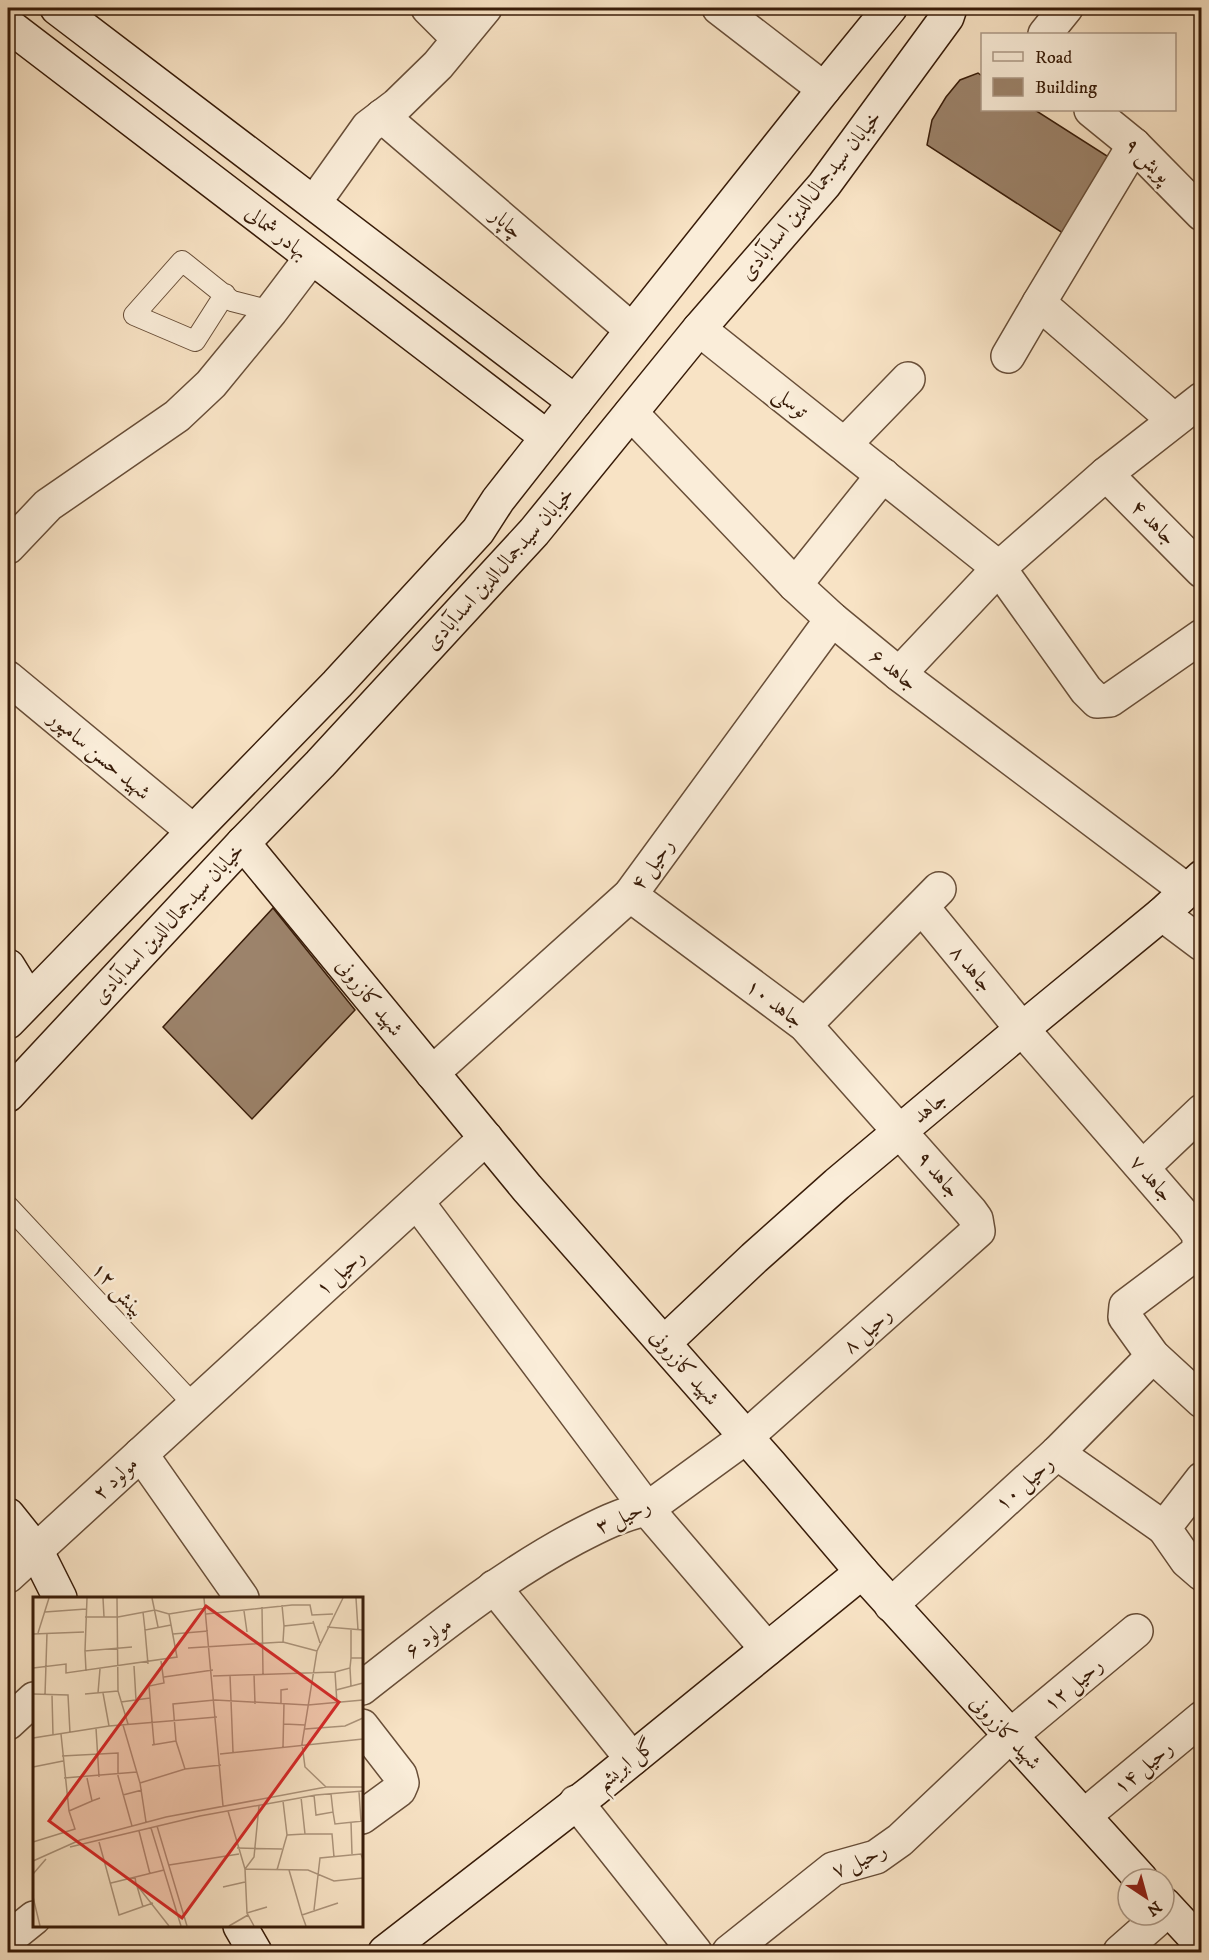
<svg xmlns="http://www.w3.org/2000/svg" width="1209" height="1960" viewBox="0 0 1209 1960" font-family="'IM FELL DW Pica',Amiri,serif">
	<style>
		.building { fill: #9c836b; stroke: #381c09; stroke-width: 1.5 }
		.lines { fill: none; stroke-linecap: round; stroke-linejoin: round }
		.lane-casing { stroke: #684e38; stroke-width: 22 }
		.street-casing { stroke: #684e38; stroke-width: 36 }
		.secondary-casing { stroke: #381c09; stroke-width: 36 }
		.lane { stroke: #faedd9; stroke-width: 20 }
		.street { stroke: #faedd9; stroke-width: 33 }
		.secondary { stroke: #faedd9; stroke-width: 33 }
		.labels { text-anchor: middle; stroke-width: 5; stroke-linejoin: round; paint-order: stroke }
		.street-label { font-size: 21px; fill: #381c09; stroke: #faedd9 }
		.inset-road { fill: none; stroke: #ab937a; stroke-width: 1.5 }
		.view { fill: #d62828; fill-opacity: 0.15; stroke: #d62828; stroke-width: 3 }
		.inset-edge { fill: none; stroke: #381c09; stroke-width: 3 }
	</style>
	<rect width="100%" height="100%" fill="#f8e3c5"/>
	<filter id="stains"><feTurbulence type="fractalNoise" baseFrequency=".00333" numOctaves="4"/><feColorMatrix values="0 0 0 0 .2 0 0 0 0 .09 0 0 0 0 .02 0 0 0 .5 -.17"/></filter>
	<radialGradient id="worn" r=".72"><stop offset=".6" stop-color="#630" stop-opacity="0"/><stop offset="1" stop-color="#630" stop-opacity=".3"/></radialGradient>
	<!-- building -->
	<g class="building">
		<path d="M978 73 982 76V110H1035L1118 163 1072 239 927 145 932 120 946 97 960 80Z"/>
		<path d="M273 908 355 1010 252 1119 163 1027Z"/>
	</g>
	<g class="lines">
		<defs>
			<g id="lane">
				<path d="M225 294 195 341 134 315 182 261 232 301 271 311"/>
				<path d="M8 1206 194 1405"/>
			</g>
			<g id="street">
				<path d="M428 8 459 39"/>
				<path d="M719 8 824 89"/>
				<path d="M1045 34 1066 8"/>
				<path d="M1091 110 1134 145 1202 214"/>
				<path d="M382 116 632 330"/>
				<path d="M314 203 368 127 397 105 438 65 485 8"/>
				<path d="M1039 303 1134 145"/>
				<path d="M699 329 999 568 1086 690 1097 701 1110 700 1202 636"/>
				<path d="M1008 356 1039 303 1174 420"/>
				<path d="M631 413 795 585 832 619 899 674 1186 890"/>
				<path d="M845 444 908 379"/>
				<path d="M1106 474 1202 571"/>
				<path d="M8 547 48 505 177 416 211 384 271 311 311 258"/>
				<path d="M795 585 883 475"/>
				<path d="M899 674 999 568 1106 474 1202 399"/>
				<path d="M8 678 193 831"/>
				<path d="M922 907 1022 1029 1191 1224 1199 1235V1251L1126 1306 1125 1317 1153 1356 1202 1401"/>
				<path d="M1162 914 1202 944"/>
				<path d="M805 1025 939 889"/>
				<path d="M432 1073 630 895 832 619"/>
				<path d="M1143 1167 1202 1111"/>
				<path d="M417 1202 647 1509 767 1649"/>
				<path d="M1057 1453 1164 1528"/>
				<path d="M141 1454 242 1598"/>
				<path d="M1202 1479 1164 1528 1187 1561 1202 1574"/>
				<path d="M8 1576 486 1138"/>
				<path d="M494 1587 632 1759"/>
				<path d="M891 1605 1057 1453 1153 1356"/>
				<path d="M362 1688C430 1635 498 1579 575 1538 598 1526 621 1514 647 1509L746 1437 978 1231 976 1219 971 1212 805 1025 630 895"/>
				<path d="M8 1723 34 1699"/>
				<path d="M362 1726 400 1775 402 1783 399 1790 362 1817"/>
				<path d="M576 1802 695 1952"/>
				<path d="M1084 1816 1202 1718"/>
				<path d="M8 1939 34 1918"/>
				<path d="M729 1952 833 1869 876 1857 900 1840 1010 1736 1136 1631"/>
				<path d="M1120 1952 1162 1915"/>
			</g>
			<g id="secondary">
				<path d="M57 8 575 402"/>
				<path d="M8 25 547 437"/>
				<path d="M243 843 527 1188 770 1464 862 1572 1141 1879"/>
				<path d="M8 966 29 1000"/>
				<path d="M8 1022 337 684 478 531 498 500 575 402 824 89 890 8"/>
				<path d="M8 1095 243 843 320 764 534 532 699 329 824 185 947 17 950 8"/>
				<path d="M664 1343 754 1258 837 1184 1022 1029 1162 914 1202 877"/>
				<path d="M8 1515 36 1550 60 1598"/>
				<path d="M1164 1904 1202 1945"/>
				<path d="M240 1926 255 1952"/>
				<path d="M385 1952 594 1790 862 1572"/>
			</g>
		</defs>
		<!-- lane casing -->
		<use href="#lane" class="lane-casing"/>
		<!-- street casing -->
		<use href="#street" class="street-casing"/>
		<!-- secondary casing -->
		<use href="#secondary" class="secondary-casing"/>
		<!-- lane -->
		<use href="#lane" class="lane"/>
		<!-- street -->
		<use href="#street" class="street"/>
		<!-- secondary -->
		<use href="#secondary" class="secondary"/>
	</g>
	<g class="labels">
		<!-- street labels -->
		<g class="street-label">
			<text transform="translate(1148 160) rotate(44)" y="7">پویش ۹</text>
			<text transform="translate(810 195) rotate(-51)" y="7">خیابان سیدجمال‌الدین اسدآبادی</text>
			<text transform="translate(507 223) rotate(41)" y="7">چاپار</text>
			<text transform="translate(277 232) rotate(38)" y="7">بهادر شمالی</text>
			<text transform="translate(791 402) rotate(38)" y="7">توسلی</text>
			<text transform="translate(1154 522) rotate(45)" y="7">جاهد ۴</text>
			<text transform="translate(499 568) rotate(-48)" y="7">خیابان سیدجمال‌الدین اسدآبادی</text>
			<text transform="translate(894 669) rotate(38)" y="7">جاهد ۶</text>
			<text transform="translate(100 755) rotate(40)" y="7">شهید حسن سامپور</text>
			<text transform="translate(652 864) rotate(-54)" y="7">رحیل ۴</text>
			<text transform="translate(168 923) rotate(-47)" y="7">خیابان سیدجمال‌الدین اسدآبادی</text>
			<text transform="translate(972 968) rotate(50)" y="7">جاهد ۸</text>
			<text transform="translate(370 997) rotate(51)" y="7">شهید کازرونی</text>
			<text transform="translate(775 1003) rotate(37)" y="7">جاهد ۱۰</text>
			<text transform="translate(929 1107) rotate(-40)" y="7">جاهد</text>
			<text transform="translate(939 1174) rotate(49)" y="7">جاهد ۹</text>
			<text transform="translate(1152 1178) rotate(49)" y="7">جاهد ۷</text>
			<text transform="translate(340 1272) rotate(-42)" y="7">رحیل ۱</text>
			<text transform="translate(118 1289) rotate(47)" y="7">بینش ۱۲</text>
			<text transform="translate(867 1330) rotate(-42)" y="7">رحیل ۸</text>
			<text transform="translate(685 1367) rotate(49)" y="7">شهید کازرونی</text>
			<text transform="translate(115 1478) rotate(-43)" y="7">مولود ۲</text>
			<text transform="translate(1024 1483) rotate(-42)" y="7">رحیل ۱۰</text>
			<text transform="translate(623 1516) rotate(-24)" y="7">رحیل ۳</text>
			<text transform="translate(428 1637) rotate(-37)" y="7">مولود ۶</text>
			<text transform="translate(1073 1684) rotate(-40)" y="7">رحیل ۱۲</text>
			<text transform="translate(1006 1732) rotate(47)" y="7">شهید کازرونی</text>
			<text transform="translate(625 1764) rotate(-39)" y="7">گل ابریشم</text>
			<text transform="translate(1143 1767) rotate(-40)" y="7">رحیل ۱۴</text>
			<text transform="translate(859 1860) rotate(-24)" y="7">رحیل ۷</text>
		</g>
	</g>
	<!-- overview -->
	<g transform="translate(33 1597)">
		<rect width="330" height="330" fill="#f8e3c5"/>
		<path class="inset-road" d="M54 1 52 54 99 50M70 1 71 20M84 1 85 94 95 127M119 1 125 30M171 1 190 209M323 1 325 33M249 8 251 29M229 10 230 77M211 14 214 35M12 15 53 12M110 15 112 33M173 17 259 8H277L279 18 300 17M52 20H85L122 13 136 17 173 11M280 24 287 46M294 30 330 33M5 36 16 1M0 37 51 35M140 37 175 34M250 45 251 29 280 26M155 51 250 45 284 54M52 54 53 74M318 61V33M115 67 112 33 138 28M101 69 103 103M0 71 33 67V76L144 60 136 17M317 71 318 89M302 75 304 107M221 77 222 107M197 78 200 155M180 79 302 75 317 71 318 61H330M131 80 180 73M303 93 330 86M65 96 67 72M70 96 76 129M0 97 35 98 37 136M52 97 85 94M12 98 14 36M19 98 20 138M88 105 117 101M248 106V93L255 92M251 127 272 128M90 128 107 186 113 225M63 131 66 180M272 132 312 129 330 121M0 141 76 129 184 120M121 147 116 89 131 86 128 64M119 148 143 144M250 150 251 106M187 157 330 142M29 159 85 156V179L99 229M0 170 30 164M152 172 143 144 140 107 182 103 275 108 330 103M31 181 104 175M54 181 59 204 67 201M107 186 152 172 188 168M293 190 272 170 269 147 284 54 310 1M326 195 328 224M298 197 300 215M90 198 109 193M281 198 283 218 300 215 302 227 330 224M268 200 272 237H299L301 260M36 214 59 204M195 214 212 272M318 225 319 257M124 229 154 329M118 231 148 329M106 234 117 277M254 238 272 237M0 245 42 232 36 214 28 137M66 245 86 318 120 306M37 250 167 219 283 198 330 194M204 251 249 252M0 264 47 243 133 220 293 190H330M136 268 206 257M212 272 275 273 301 284 330 281M244 273 254 238 250 204M256 273 269 318M0 277 13 262M102 280 103 287 136 329M78 286 131 273M104 289 110 310M190 290 212 285M0 300 7 329M281 313 287 261 328 257 330 263M214 316 234 310M196 329 215 318M221 329 214 316 212 272 221 260 226 209M273 329 269 318 305 306"/>
		<path class="view" d="M173 9 306 105 149 321 16 224Z"/>
		<rect width="330" height="330" class="inset-edge"/>
	</g>
	<!-- margin -->
	<rect width="1209" height="1960" fill="none" stroke="#f8e3c5" stroke-width="30"/>
	<rect x="9" y="9" width="1191" height="1942" fill="none" stroke="#381c09" stroke-width="3"/>
	<rect x="15" y="15" width="1179" height="1930" fill="none" stroke="#381c09" stroke-width="1.5"/>
	<!-- legend -->
	<rect x="981" y="33" width="195" height="78" fill="#faedd9" stroke="#ac9986" stroke-width="1.5"/>
	<rect x="993" y="52" width="30" height="9" fill="#faedd9" stroke="#ac9986" stroke-width="1.5"/>
	<text x="1035" y="63" font-size="18" fill="#381c09">Road</text>
	<rect x="993" y="78" width="30" height="18" fill="#9c836b" stroke="#ac9986" stroke-width="1.5"/>
	<text x="1035" y="93" font-size="18" fill="#381c09">Building</text>
	<!-- north arrow -->
	<g transform="translate(1146 1897) rotate(144)"><circle r="28" fill="#faedd9" stroke="#ac9986" stroke-width="1.5"/>
	<path d="M0-4.5L10 22L0 15L-10 22Z" fill="#8f2418"/>
	<text y="-9" font-size="16" font-weight="bold" text-anchor="middle" fill="#381c09">N</text>
	</g>
	<rect width="100%" height="100%" filter="url(#stains)"/>
	<rect width="100%" height="100%" fill="url(#worn)"/>
</svg>
